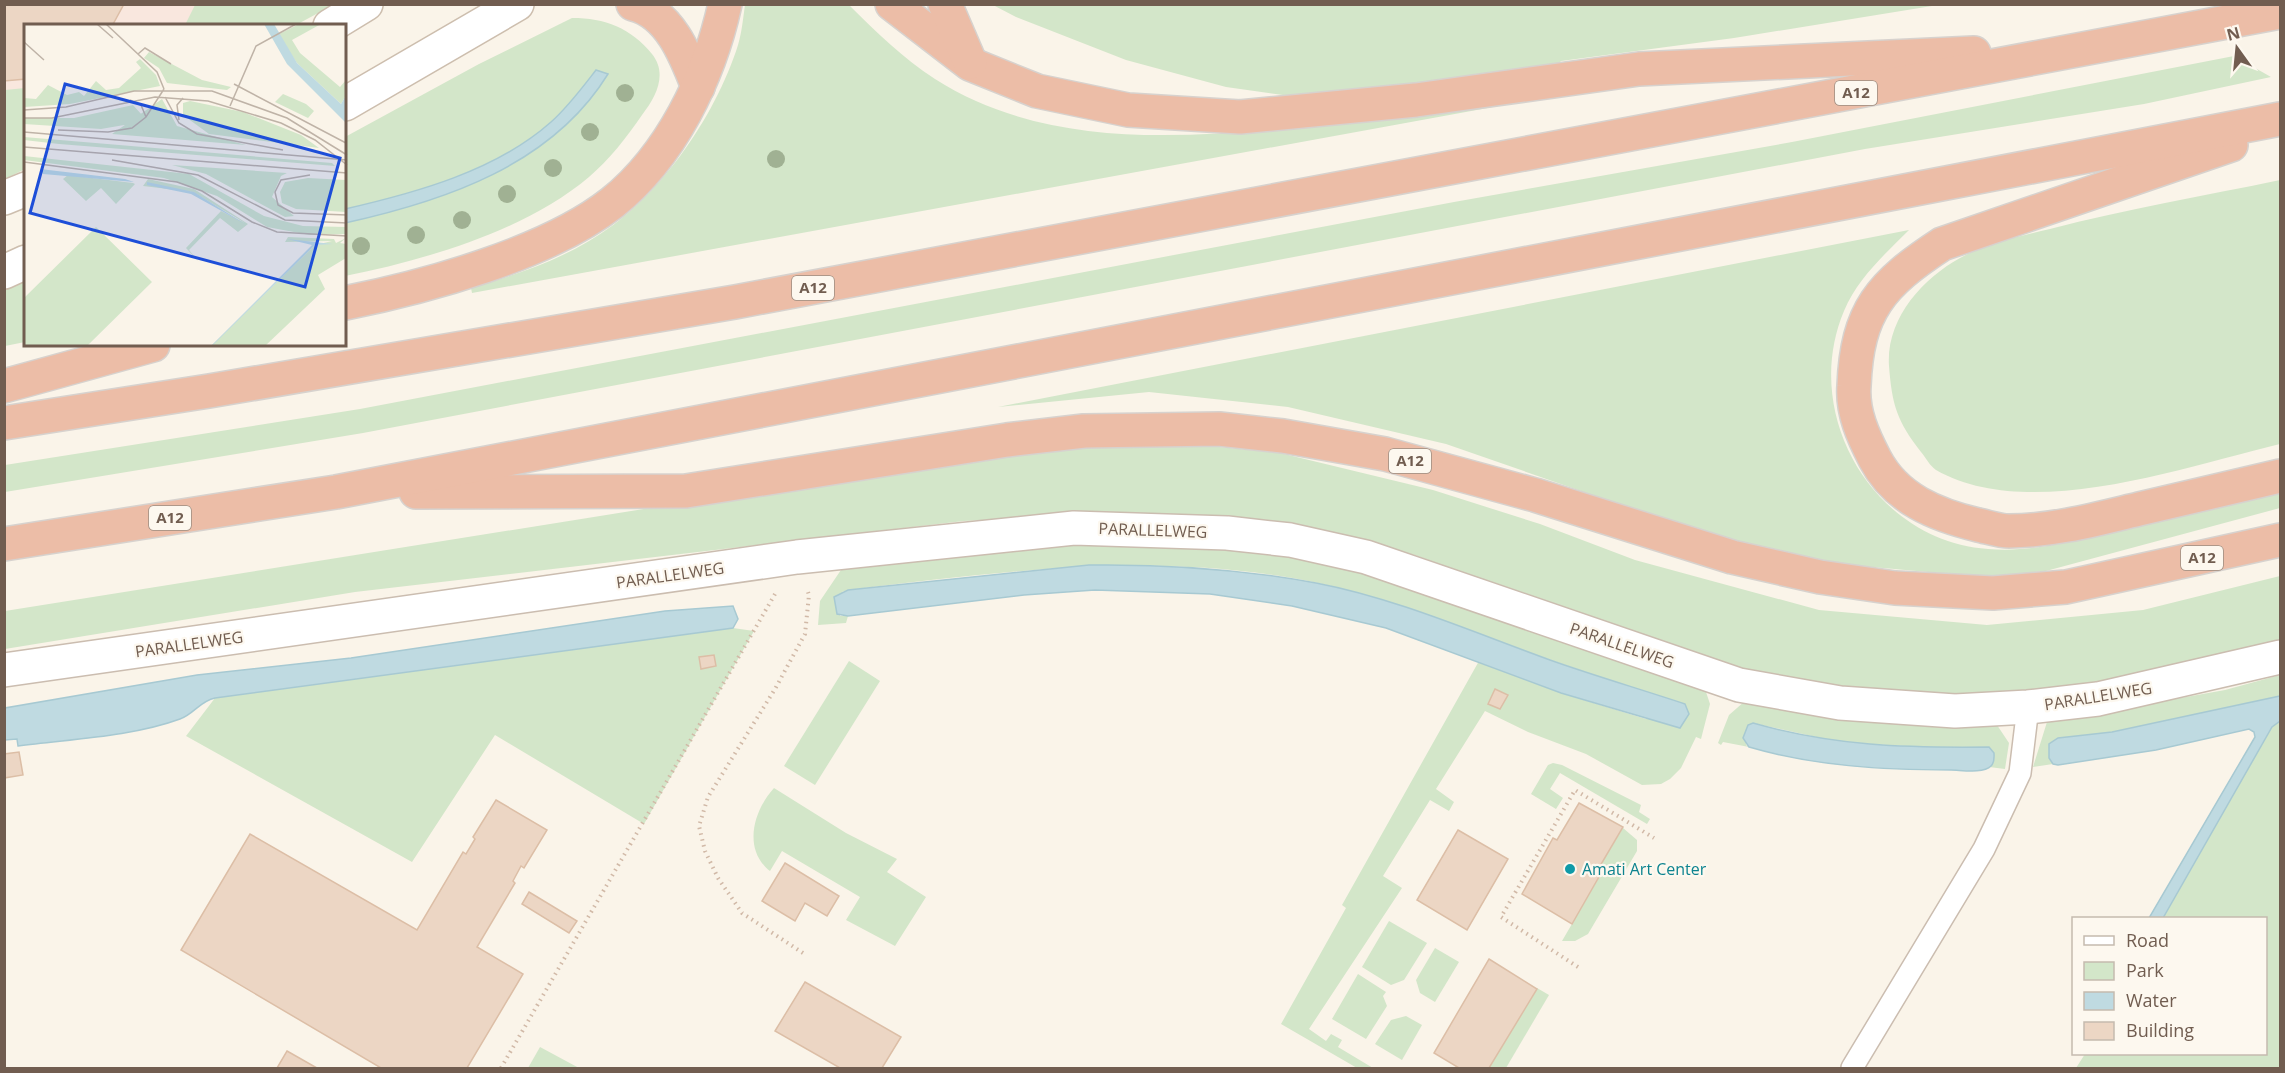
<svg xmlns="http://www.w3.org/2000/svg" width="2285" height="1073" viewBox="0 0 2285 1073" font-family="'Open Sans',sans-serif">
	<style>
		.commercial { fill: #f9e7de }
		.green { fill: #d3e6c9 }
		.water { fill: #bfdae1; stroke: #a7c9d2; stroke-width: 1.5 }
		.building { fill: #ecd6c4; stroke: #dcbea6; stroke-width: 1.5 }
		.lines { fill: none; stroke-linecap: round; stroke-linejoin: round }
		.lane-casing { stroke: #cbbdb0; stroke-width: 24 }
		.street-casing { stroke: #cbbdb0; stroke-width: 36 }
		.secondary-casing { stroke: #cdbeae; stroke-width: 36 }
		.highway-casing { stroke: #d7d2ce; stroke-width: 36 }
		.path { stroke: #d1b9a7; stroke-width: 4; stroke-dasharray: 1.5 4.5; stroke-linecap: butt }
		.lane { stroke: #fff; stroke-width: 21 }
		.street { stroke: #fff; stroke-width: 33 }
		.secondary { stroke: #fff; stroke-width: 33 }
		.highway { stroke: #ecbda7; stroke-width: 33 }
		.tree { fill: #a0b193 }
		.culture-dot { fill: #0f9aa8; stroke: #fdf8ef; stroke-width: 2 }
		.labels { text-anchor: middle; stroke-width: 4.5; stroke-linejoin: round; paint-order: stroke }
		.shield { fill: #fdf8ef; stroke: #9b8c80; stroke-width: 1.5 }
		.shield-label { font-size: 15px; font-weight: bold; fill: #715d50 }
		.street-label { font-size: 16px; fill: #715d50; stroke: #fdf8ef }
		.culture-label { font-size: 16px; fill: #0d838f; stroke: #fdf8ef; text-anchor: start }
		.inset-road { fill: none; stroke: #bfb3a7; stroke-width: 1.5 }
		.view { fill: #1d4ed8; fill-opacity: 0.15; stroke: #1d4ed8; stroke-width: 3 }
		.inset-edge { fill: none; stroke: #715d50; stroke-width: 3 }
	</style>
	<rect width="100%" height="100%" fill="#faf4e9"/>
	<!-- commercial -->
	<path class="commercial" d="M5 5H248L207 25 26 26 25 120 5 131Z"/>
	<!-- green -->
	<g class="green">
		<path d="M195 5V4L333 5 296 25H185Z"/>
		<path d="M745 5H849C876 32 903 58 935 79 1054 155 1209 137 1342 121 1405 114 1468 107 1532 100L472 293 471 288C512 276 552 263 589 241 656 203 715 118 738 45 742 32 743 18 745 5Z"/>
		<path d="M993 5H1938L1734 38 1561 61 1558 64 1390 87 1290 96 1226 87 1126 60 1016 17Z"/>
		<path d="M572 18C605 18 631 28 652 54 668 74 656 97 642 115 627 137 609 160 589 177 525 231 425 260 345 276V137L479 64Z"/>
		<path d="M2234 56 2271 77 2144 104 1865 149 363 433 5 492V465L360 409 1454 202 1792 142Z"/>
		<path d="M25 88V169L5 179V90Z"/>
		<path d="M2280 180V444C2183 467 2029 523 1936 470 1930 466 1926 458 1921 452 1897 421 1892 405 1889 366 1886 319 1922 279 1960 258 1987 243 2020 236 2050 229 2126 209 2204 196 2280 180Z"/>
		<path d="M1909 230C1884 255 1858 278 1844 311 1800 415 1874 541 1988 549 2040 553 2090 537 2140 524 2187 511 2234 498 2280 486V508L2046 571 1984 577 1827 563 1738 541 1650 515 1446 444 1288 407 1149 392 998 407Z"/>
		<path d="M25 279V342L5 346 4 285Z"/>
		<path d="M1149 440 1280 453 1433 490 1540 524 1635 560 1819 610 1987 625 2143 610 2280 576V643L2139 677 2046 691 1967 696 1864 693 1767 677 1663 646 1415 555 1268 520 1126 513 964 521 355 592 5 649V611L750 492 1050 450Z"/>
		<path d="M1039 543 1262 549 1391 576 1705 689 1710 704 1701 739 1696 737 1681 768 1670 779 1661 784 1642 785 1586 754 1528 732 1485 711 1436 789 1454 802 1449 811 1430 800 1383 876 1402 888 1309 1029 1326 1041 1331 1034 1342 1040 1338 1047 1373 1068H1357L1281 1024 1346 908 1342 905 1479 661 1561 693 1646 719 1687 716 1685 704C1640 689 1595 676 1551 660 1475 633 1398 600 1318 583 1162 550 1004 571 848 590L842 592 840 616H848L846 623 818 625 820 601 845 564Z"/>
		<path d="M733 628 754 631 644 824 495 735 412 862 186 736 215 698Z"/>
		<path d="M849 661 880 681 815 785 784 766Z"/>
		<path d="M2280 675V696L2112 732 2058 738 2049 744V758L2053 764 2033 767 2047 722 2225 690Z"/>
		<path d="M1745 701 1995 722 2009 743 2005 769 1989 767 1992 765 1937 748 1839 742 1753 723 1746 745 1749 747 1723 742 1721 745 1718 743 1729 715Z"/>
		<path d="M2280 721V1068H2076L2085 1054H2266V918H2163L2272 727Z"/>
		<path d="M1553 763 1562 765 1641 805 1639 812 1650 819 1647 824 1560 773 1550 789 1563 798 1556 809 1531 794 1548 765Z"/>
		<path d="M774 788 846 833 897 859 887 872 926 897 895 946 846 920 860 897 782 851 770 871C742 849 754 810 774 788Z"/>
		<path d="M1623 828 1637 840V851L1588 934 1575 941H1562L1604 869 1600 866Z"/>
		<path d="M1389 921 1427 943 1404 980 1391 985 1362 967Z"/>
		<path d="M1435 948 1459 962 1435 1002 1420 993 1416 980Z"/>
		<path d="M1358 974 1386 992 1383 996 1387 1006 1366 1039 1332 1019Z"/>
		<path d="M1537 988 1549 995 1506 1068H1489Z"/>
		<path d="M1406 1016 1422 1025 1402 1060 1375 1044 1391 1020Z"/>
		<path d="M540 1047 579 1068H528Z"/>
	</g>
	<!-- water -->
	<g class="water">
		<path d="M596 70 608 74C552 165 445 201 345 223V209C415 193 496 171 551 122 568 107 582 88 596 70Z"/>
		<path d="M1089 565C1166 564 1241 569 1316 583 1395 598 1475 633 1550 660 1595 676 1640 689 1685 704L1689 714 1680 728 1561 693 1386 628 1292 606 1210 594 1095 590 1024 595 848 616 837 614 834 597 848 590Z"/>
		<path d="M733 606 738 619 733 628 215 698C200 701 194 714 180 719 131 737 69 739 18 746L17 739 5 740V708L197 675 351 658 665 611Z"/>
		<path d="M2280 696V721L2272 727 2163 918H2149L2255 737 2254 732 2249 729 2156 750 2058 765 2053 764 2049 758V744L2058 738 2112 732Z"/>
		<path d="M1753 723C1835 746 1904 748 1989 747L1994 753C1994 757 1995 762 1991 766 1983 774 1961 770 1951 770 1883 770 1814 766 1749 747L1743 738 1748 725Z"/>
	</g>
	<!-- building -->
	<g class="building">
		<path d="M4 4H124L112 26H26V79L4 81Z"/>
		<path d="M714 655 716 666 701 669 699 657Z"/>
		<path d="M1495 689 1508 695 1500 709 1488 704Z"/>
		<path d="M19 752 23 775 4 778V754Z"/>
		<path d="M496 800 547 830 524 868 521 866 513 881 515 883 477 947 523 974 467 1068H381L181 950 250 834 417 930 463 852 466 854 475 839 473 837Z"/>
		<path d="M1579 803 1623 827 1600 866 1604 868 1572 924 1522 894 1553 838 1557 840Z"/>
		<path d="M1458 830 1508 859 1467 930 1417 900Z"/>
		<path d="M785 863 839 896 827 916 805 903 795 921 762 901Z"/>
		<path d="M529 892 577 921 569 933 522 904Z"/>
		<path d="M1489 959 1537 989 1489 1068H1459L1434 1053Z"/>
		<path d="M805 982 901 1037 882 1068H840L775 1031Z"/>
		<path d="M287 1051 317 1068H277Z"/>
	</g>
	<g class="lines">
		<defs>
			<path id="lane" d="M1852 1068 1984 849 2020 773 2028 707"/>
			<path id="street" d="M4 670 797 557 1074 528 1227 533 1290 540 1366 557 1739 685 1840 703 1955 711 2028 707 2098 699 2280 657"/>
			<g id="secondary">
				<path d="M330 26 366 4"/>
				<path d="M345 104 517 4"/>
				<path d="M4 198 26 189"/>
				<path d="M4 272 26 262"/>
			</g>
			<g id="highway">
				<path d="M633 4C670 13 686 56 698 87"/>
				<path d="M892 4 970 64 1037 91 1128 110 1240 117 1416 100 1639 69 1974 53"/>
				<path d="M945 4 970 62"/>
				<path d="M2231 145 1942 244C1881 284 1857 310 1854 386 1852 412 1863 436 1875 459 1896 499 1936 515 1978 525 1988 527 1999 531 2009 531 2053 531 2097 519 2139 509 2186 498 2233 487 2280 476"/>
				<path d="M345 303C425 287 547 254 612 203 671 156 709 77 725 4"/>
				<path d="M4 386 153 345"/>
				<path d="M4 423 209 391 735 302 2280 12"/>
				<path d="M416 492 686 491 1007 440 1084 431 1219 429 1283 436 1385 454 1535 495 1732 557 1820 577 1895 588 1993 593 2066 587 2280 540"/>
				<path d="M4 544 336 492 2280 119"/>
			</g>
		</defs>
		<!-- lane casing -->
		<use href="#lane" class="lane-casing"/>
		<!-- street casing -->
		<use href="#street" class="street-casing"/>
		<!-- secondary casing -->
		<use href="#secondary" class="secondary-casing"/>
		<!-- highway casing -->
		<use href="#highway" class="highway-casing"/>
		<!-- path -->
		<g class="path">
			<path d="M803 953 742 913 718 878 705 851 699 826 708 797 775 689 805 634 809 595 807 589"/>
			<path d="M1578 967 1501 917 1575 790 1654 838"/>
			<path d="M501 1068 775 594"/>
		</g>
		<!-- lane -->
		<use href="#lane" class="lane"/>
		<!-- street -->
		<use href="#street" class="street"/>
		<!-- secondary -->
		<use href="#secondary" class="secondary"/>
		<!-- highway -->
		<use href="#highway" class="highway"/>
	</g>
	<!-- trees -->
	<g class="tree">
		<circle cx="625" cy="93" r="9"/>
		<circle cx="590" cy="132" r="9"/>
		<circle cx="776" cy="159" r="9"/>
		<circle cx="553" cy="168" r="9"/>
		<circle cx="507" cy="194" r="9"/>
		<circle cx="462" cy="220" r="9"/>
		<circle cx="416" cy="235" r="9"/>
		<circle cx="361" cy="246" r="9"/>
	</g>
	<!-- markers -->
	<circle class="culture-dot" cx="1570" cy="869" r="6"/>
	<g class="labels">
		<!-- shield labels -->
		<g class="shield">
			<rect x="1835" y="81" width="42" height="24" rx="4.5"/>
			<rect x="792" y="276" width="42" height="24" rx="4.5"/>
			<rect x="1389" y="449" width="42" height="24" rx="4.5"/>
			<rect x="149" y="506" width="42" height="24" rx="4.5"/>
			<rect x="2181" y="546" width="42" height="24" rx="4.5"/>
		</g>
		<g class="shield-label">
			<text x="1856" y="98">A12</text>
			<text x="813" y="293">A12</text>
			<text x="1410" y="466">A12</text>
			<text x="170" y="523">A12</text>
			<text x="2202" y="563">A12</text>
		</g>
		<!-- street labels -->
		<g class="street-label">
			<text transform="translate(1153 530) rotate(2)" y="6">PARALLELWEG</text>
			<text transform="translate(670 575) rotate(-8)" y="6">PARALLELWEG</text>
			<text transform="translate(189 644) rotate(-8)" y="6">PARALLELWEG</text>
			<text transform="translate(1622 645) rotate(19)" y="6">PARALLELWEG</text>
			<text transform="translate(2098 696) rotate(-9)" y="6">PARALLELWEG</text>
		</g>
		<!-- culture labels -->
		<g class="culture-label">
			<text x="1582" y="875">Amati Art Center</text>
		</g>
	</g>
	<!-- overview -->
	<g transform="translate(24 24)">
		<rect width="322" height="322" fill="#faf4e9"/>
		<path d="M275 0H297L268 16 276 29 316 63 322 56V71L317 80 273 39 262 23 255 10ZM125 28 178 56 207 63 203 66 143 59 135 44 120 34ZM116 35 132 51 136 62 46 80 0 83V74L12 75 24 61 43 71 55 68 60 72 72 57 82 66 95 64 117 44 112 38ZM259 70 282 80 290 87 284 94 251 78ZM138 75 153 102 222 121 88 110ZM166 77 219 88 277 111 295 124 185 110 159 91V79ZM109 81 118 91 106 100 77 105 0 100V94H50ZM0 113 308 139 311 142 35 120 0 116ZM0 132 165 150 240 192 279 202 322 203V210L286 211 243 203 193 172 140 154 0 136ZM148 141 263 149 257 152 248 173 270 192 261 193 182 150ZM44 151 109 159 111 160 92 180 77 164 62 177 39 155ZM284 154 322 156V188L272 185 258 179 256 168 261 158ZM124 155 170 165 224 200 214 208 196 194 165 226 175 238 162 224 197 187 221 199 169 168 119 162ZM72 203 128 258 63 322H0V274ZM264 213 310 215 312 219 322 214 316 219 322 220V234L294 251 301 265 241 322H187L291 221 308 217 261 218Z" fill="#d3e6c9"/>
		<path d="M240 0H250L273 39 317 80 322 71V99L263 40ZM16 145 101 155 110 158 19 150ZM123 158 170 168 221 200 167 170 123 161ZM263 215 309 220 291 221 188 322H187L288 221Z" fill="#bfdae1"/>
		<path class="inset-road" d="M73 0 89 14M82 0 133 48 140 65M0 18 20 36M114 30 121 24 147 40M210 60 322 119M141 73 155 99 173 110 259 126M106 76 117 81 122 93M206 82 232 22 272 0M0 86 42 83 110 67H188L263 94 323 131M0 94H28L131 73 184 77 257 99 291 116 323 141M155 96 153 81 159 74M34 106 84 108 108 104 122 93 140 65M0 108 323 136M0 123 323 149M88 136 174 151 261 196 323 199M0 138 153 158 178 167 228 198 253 208 323 212M286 151 257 156 251 168 254 181 269 189 323 191"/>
		<path class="view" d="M41 60 316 134 281 263 6 189Z"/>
		<rect width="322" height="322" class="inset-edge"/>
	</g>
	<!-- border -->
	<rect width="2285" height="1073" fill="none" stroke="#715d50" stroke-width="12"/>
	<!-- legend -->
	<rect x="2072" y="917" width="195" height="138" fill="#fdf8ef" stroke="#c5baaf" stroke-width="1.5"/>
	<rect x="2084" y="936" width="30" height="9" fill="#ffffff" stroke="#c5baaf" stroke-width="1.5"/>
	<text x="2126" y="947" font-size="18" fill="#715d50">Road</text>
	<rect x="2084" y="962" width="30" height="18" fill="#d3e6c9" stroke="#c5baaf" stroke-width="1.5"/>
	<text x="2126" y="977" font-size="18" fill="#715d50">Park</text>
	<rect x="2084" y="992" width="30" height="18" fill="#bfdae1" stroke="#c5baaf" stroke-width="1.5"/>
	<text x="2126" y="1007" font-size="18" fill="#715d50">Water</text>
	<rect x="2084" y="1022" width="30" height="18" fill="#ecd6c4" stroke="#c5baaf" stroke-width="1.5"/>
	<text x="2126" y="1037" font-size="18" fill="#715d50">Building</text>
	<!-- north arrow -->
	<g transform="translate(2237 48) rotate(345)" stroke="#fdf8ef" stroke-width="4.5" paint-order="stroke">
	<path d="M0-4.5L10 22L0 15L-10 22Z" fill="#715d50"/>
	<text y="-9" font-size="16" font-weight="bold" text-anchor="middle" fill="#715d50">N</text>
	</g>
</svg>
